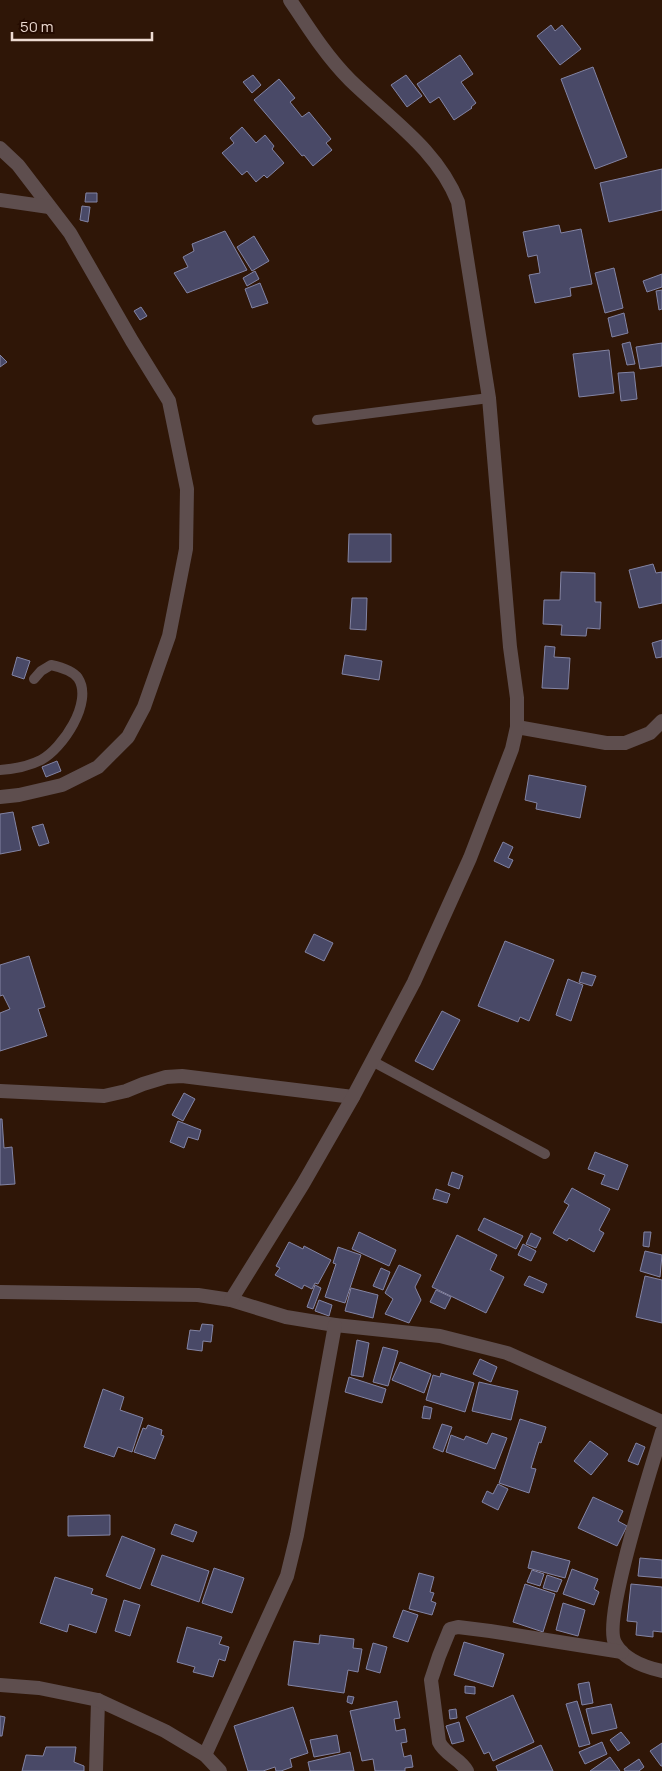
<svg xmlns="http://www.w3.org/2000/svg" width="662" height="1771" viewBox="0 0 662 1771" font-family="Manrope,sans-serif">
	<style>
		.building { fill: #494967; stroke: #8384a4 }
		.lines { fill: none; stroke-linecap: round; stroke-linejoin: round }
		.service { stroke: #5e4e4e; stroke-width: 10 }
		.minor { stroke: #5e4e4e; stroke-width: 14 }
		.tertiary { stroke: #5e4e4e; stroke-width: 14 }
	</style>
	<rect width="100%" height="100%" fill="#2f1607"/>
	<!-- building -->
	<g class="building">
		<path d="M551 25 555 31 562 25 581 49 560 65 537 36Z"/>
		<path d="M460 55 473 74 461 82 476 103 471 107 472 108 454 120 439 97 430 103 417 84Z"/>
		<path d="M593 67 627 157 595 169 561 79Z"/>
		<path d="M253 75 261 85 252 93 243 82Z"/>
		<path d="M406 75 422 96 407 107 391 85Z"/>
		<path d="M279 79 295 98 290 102 302 117 309 112 331 139 326 143 332 150 313 166 304 155 302 156 254 100Z"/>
		<path d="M242 127 256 143 265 135 274 146 272 149 284 163 267 178 264 175 256 182 247 171 242 175 222 153 234 143 230 138Z"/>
		<path d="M662 169V210L609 222 600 183Z"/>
		<path d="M86 193H97V202H85Z"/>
		<path d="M82 206 90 207 88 222 80 220Z"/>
		<path d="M559 225 561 233 581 229 592 284 570 288 571 296 535 303 529 275 540 273 537 255 528 257 523 232Z"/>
		<path d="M225 231 247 270 187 293 174 273 188 267 183 257 194 251 192 244Z"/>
		<path d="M254 236 269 261 252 271 237 247Z"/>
		<path d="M614 268 623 308 605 313 595 273Z"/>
		<path d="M255 271 259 279 247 286 243 278Z"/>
		<path d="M662 274V287L647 292 643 281Z"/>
		<path d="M260 283 268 303 252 308 245 289Z"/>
		<path d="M662 290V309L659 310 656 291Z"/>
		<path d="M141 307 147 316 140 320 134 311Z"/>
		<path d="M624 313 628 333 612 337 608 318Z"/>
		<path d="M630 342 635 364 627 365 622 344Z"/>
		<path d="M662 343V366L640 369 636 347Z"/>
		<path d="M609 350 614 393 579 397 573 354Z"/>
		<path d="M0 355 7 362 0 367Z"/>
		<path d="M634 372 637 399 621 401 618 373Z"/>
		<path d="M349 534H391V562H348Z"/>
		<path d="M653 564 656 573 662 572V603L639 608 629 570Z"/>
		<path d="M561 572 595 573V602H601L600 629 587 628 586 636 561 635 562 625 543 624 544 600H560Z"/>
		<path d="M352 598H367L366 630 350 629Z"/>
		<path d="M662 640V657L656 658 652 643Z"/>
		<path d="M545 646 555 647 554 657 570 658 568 689 542 688Z"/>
		<path d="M345 655 382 661 379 680 342 674Z"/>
		<path d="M17 657 30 661 24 679 12 675Z"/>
		<path d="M57 761 61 771 46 777 42 767Z"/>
		<path d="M529 775 586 786 580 818 536 809 537 803 525 800Z"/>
		<path d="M13 812 21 850 0 854V814Z"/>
		<path d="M43 824 49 843 39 846 32 827Z"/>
		<path d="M503 842 513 847 508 858 513 860 509 868 494 861Z"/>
		<path d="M314 934 333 943 324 961 305 952Z"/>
		<path d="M505 941 554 960 529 1021 520 1017 518 1022 478 1006Z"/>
		<path d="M29 956 45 1007 38 1009 47 1036 0 1051V1013L10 1009 3 995 0 996V965Z"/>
		<path d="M582 972 596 976 592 986 579 982Z"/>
		<path d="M568 979 583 985 571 1021 556 1015Z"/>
		<path d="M442 1011 460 1020 433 1070 415 1061Z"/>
		<path d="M184 1093 195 1099 183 1121 172 1115Z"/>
		<path d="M0 1119H2L4 1148 12 1147 15 1184 0 1185Z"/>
		<path d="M178 1121 201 1130 198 1140 188 1137 184 1148 170 1142Z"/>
		<path d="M595 1152 628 1165 618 1190 601 1184 605 1175 588 1169Z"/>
		<path d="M452 1172 463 1176 459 1189 448 1185Z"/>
		<path d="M572 1188 610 1209 599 1230 604 1233 594 1252 569 1238 567 1241 553 1233 569 1205 564 1202Z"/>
		<path d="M436 1189 450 1194 447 1203 433 1199Z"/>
		<path d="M484 1218 523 1236 516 1249 478 1230Z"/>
		<path d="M359 1232 396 1250 389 1266 352 1249Z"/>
		<path d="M644 1232H651L649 1247 643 1246Z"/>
		<path d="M531 1233 541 1238 536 1248 526 1244Z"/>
		<path d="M457 1235 497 1255 490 1270 504 1277 486 1313 432 1287Z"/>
		<path d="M289 1242 303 1249 304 1246 331 1260 318 1284 315 1283 312 1289 304 1285 302 1289 275 1275 280 1268 276 1266Z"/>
		<path d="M523 1244 536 1251 531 1261 518 1255Z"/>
		<path d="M338 1247 361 1255 345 1303 325 1297 336 1264 333 1263Z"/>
		<path d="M645 1251 662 1255 660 1277 640 1271Z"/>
		<path d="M399 1265 421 1275 415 1287 421 1300 409 1323 385 1314 393 1299 385 1293Z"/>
		<path d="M381 1268 390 1272 383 1290 373 1286Z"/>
		<path d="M529 1276 547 1284 543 1293 524 1285Z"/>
		<path d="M645 1276 662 1280V1323L636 1317Z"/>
		<path d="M315 1285 321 1288 313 1309 307 1307Z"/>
		<path d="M351 1288 378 1295 373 1318 345 1311Z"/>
		<path d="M436 1290 451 1297 445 1309 430 1302Z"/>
		<path d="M319 1300 332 1305 329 1316 315 1311Z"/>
		<path d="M202 1324 213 1325 211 1342 203 1341 202 1351 187 1349 190 1330 200 1331Z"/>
		<path d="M357 1340 369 1343 363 1377 351 1375Z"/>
		<path d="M383 1347 398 1351 388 1386 373 1382Z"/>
		<path d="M480 1359 497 1367 491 1382 473 1374Z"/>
		<path d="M400 1362 431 1374 424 1393 392 1380Z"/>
		<path d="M441 1373 474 1383 465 1412 426 1400 433 1375 440 1377Z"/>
		<path d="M349 1377 386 1389 382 1403 345 1392Z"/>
		<path d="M479 1382 518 1391 511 1420 472 1411Z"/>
		<path d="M103 1389 124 1397 120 1410 143 1418 132 1452 118 1447 114 1457 84 1447Z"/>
		<path d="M424 1406 432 1408 430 1419 422 1418Z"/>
		<path d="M520 1419 546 1427 541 1443 539 1442 531 1468 536 1469 529 1493 499 1483Z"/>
		<path d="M442 1424 452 1427 443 1452 433 1448Z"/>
		<path d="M148 1425 162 1430 161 1435 164 1436 155 1459 134 1452 143 1428 146 1429Z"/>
		<path d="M492 1433 507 1438 495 1469 446 1452 451 1435 464 1440 466 1436 487 1444Z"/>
		<path d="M590 1441 608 1454 591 1475 574 1461Z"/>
		<path d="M636 1443 645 1447 638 1465 628 1461Z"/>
		<path d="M498 1484 508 1489 498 1510 482 1502 487 1491 493 1494Z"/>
		<path d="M593 1497 623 1511 618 1521 627 1526 617 1546 578 1528Z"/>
		<path d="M110 1515V1535L68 1536V1516Z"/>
		<path d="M175 1524 197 1532 193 1542 171 1534Z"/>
		<path d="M122 1536 155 1549 140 1589 106 1576Z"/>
		<path d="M532 1551 570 1561 565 1578 528 1568Z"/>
		<path d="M162 1555 209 1571 199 1602 151 1585Z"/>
		<path d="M640 1558 662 1560V1578L638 1576Z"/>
		<path d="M214 1568 244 1578 232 1613 202 1603Z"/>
		<path d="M572 1569 598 1579 594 1589 599 1592 594 1605 563 1594Z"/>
		<path d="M532 1570 544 1574 540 1586 527 1582Z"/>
		<path d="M419 1573 434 1577 430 1592 434 1593 431 1601 436 1603 432 1615 409 1609Z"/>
		<path d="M547 1575 562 1580 557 1592 543 1588Z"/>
		<path d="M55 1577 93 1589 91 1594 107 1599 96 1633 69 1624 67 1632 40 1623Z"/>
		<path d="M525 1584 555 1594 543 1632 513 1622Z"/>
		<path d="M631 1584 662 1587V1632L653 1631V1637L636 1635 637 1622 627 1621Z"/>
		<path d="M124 1600 140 1605 130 1636 115 1631Z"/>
		<path d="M563 1603 585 1610 578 1636 556 1630Z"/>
		<path d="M403 1610 418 1615 408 1642 393 1637Z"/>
		<path d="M187 1627 222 1637 219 1644 229 1647 225 1661 219 1659 213 1677 193 1672 195 1667 177 1662Z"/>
		<path d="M320 1635 354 1639 353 1648 362 1649 358 1672 348 1670 344 1693 288 1685 294 1641 319 1644Z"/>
		<path d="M464 1642 504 1654 493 1687 454 1675Z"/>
		<path d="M373 1643 387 1647 380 1673 366 1669Z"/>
		<path d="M589 1682 593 1703 582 1705 578 1684Z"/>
		<path d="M465 1686 475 1687V1694L465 1693Z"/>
		<path d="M513 1695 534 1742 493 1761 489 1752 484 1754 466 1717Z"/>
		<path d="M348 1696 354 1697 352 1704 347 1702Z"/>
		<path d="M397 1701 400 1718 394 1719 396 1731 405 1729 407 1742 401 1743 404 1757 411 1755 413 1767 405 1768V1771H375L373 1759 362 1761 350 1711Z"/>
		<path d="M577 1701 590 1744 579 1747 566 1704Z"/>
		<path d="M611 1704 617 1728 592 1734 586 1709Z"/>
		<path d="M293 1707 308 1753 290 1759 292 1767 281 1771H276L275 1767 263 1771H248L234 1726Z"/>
		<path d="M456 1709 457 1718 450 1719 449 1710Z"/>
		<path d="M0 1716 5 1717 2 1736H0Z"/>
		<path d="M459 1722 464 1741 452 1744 446 1726Z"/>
		<path d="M621 1732 630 1743 618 1751 610 1740Z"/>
		<path d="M337 1735 340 1752 314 1757 310 1740Z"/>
		<path d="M602 1742 607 1754 585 1764 579 1752Z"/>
		<path d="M662 1743V1766H661L650 1751Z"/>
		<path d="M541 1745 553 1771H498L496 1766Z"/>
		<path d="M46 1747H76L74 1762 84 1766V1771H22L26 1755 43 1756Z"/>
		<path d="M350 1752 354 1771H310L308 1762Z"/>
		<path d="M610 1757 620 1771H590Z"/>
		<path d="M639 1759 644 1767 639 1771H625L624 1769Z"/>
	</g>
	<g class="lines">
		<!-- service -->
		<g class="service">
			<path d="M317 420 489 398"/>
			<path d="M0 770C15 769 27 767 41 760 62 749 94 702 78 678 73 671 60 667 51 665L41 671 34 679"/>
			<path d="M372 1061 545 1154"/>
		</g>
		<!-- minor -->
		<g class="minor">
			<path d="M0 148 18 165 70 233 132 341 169 401 187 489 186 549 169 636 144 707 128 737 98 767 62 785 19 795 0 797"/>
			<path d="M0 200 49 207"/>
			<path d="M517 727 606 743H625L650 733 662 721"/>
			<path d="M0 1091 104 1096 126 1091 143 1084 166 1077 182 1076 353 1097"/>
			<path d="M0 1292 198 1295 231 1300 286 1317 335 1325 440 1336 507 1353 662 1422"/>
			<path d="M231 1300 303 1184 353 1097 414 982 470 858 512 749 517 727V698L510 647 489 398 458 202C437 149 390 119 350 80 326 56 308 27 290 0"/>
			<path d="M662 1432C652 1466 602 1619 615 1643 624 1660 644 1667 662 1671"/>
			<path d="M205 1755 287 1576 297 1535 335 1325"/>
			<path d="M96 1771 98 1700"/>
			<path d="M467 1771C460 1758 445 1755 439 1742L431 1680 439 1656 450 1629 458 1627 490 1631 622 1652"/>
		</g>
		<!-- tertiary -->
		<path class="tertiary" d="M0 1685 39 1688 98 1700 165 1731 205 1755 220 1771"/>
	</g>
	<!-- scale -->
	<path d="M12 32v8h140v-8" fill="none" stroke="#eddbd2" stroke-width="2.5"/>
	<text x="20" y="32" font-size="15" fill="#eddbd2" stroke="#250c01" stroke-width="4" paint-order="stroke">50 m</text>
</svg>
